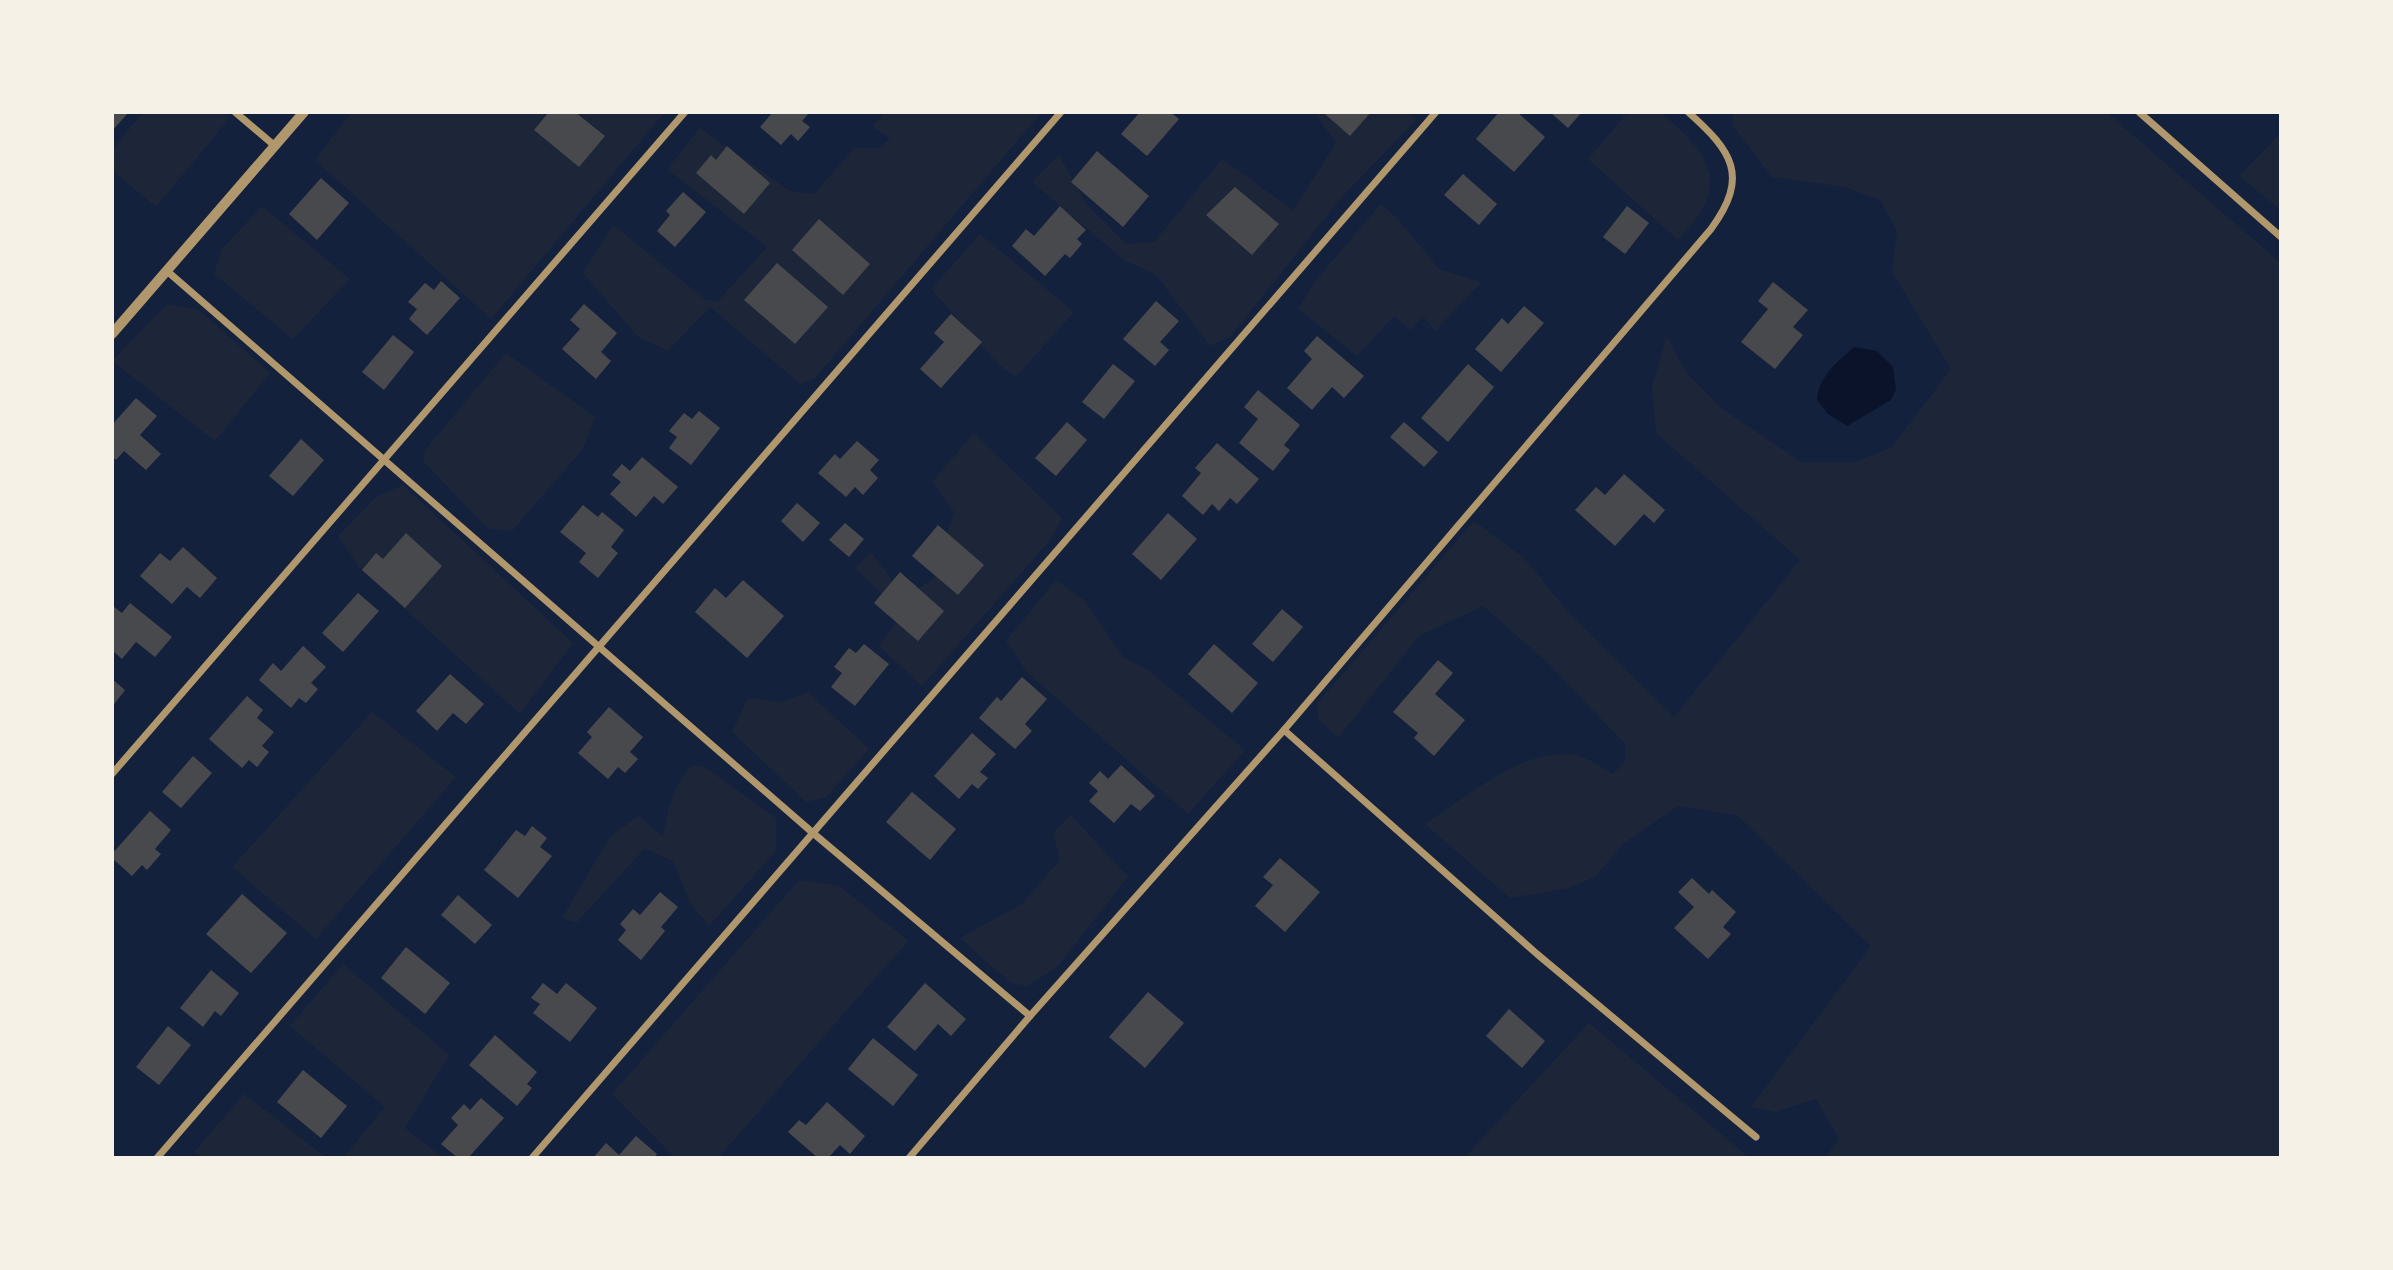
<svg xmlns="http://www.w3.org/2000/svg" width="2393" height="1270" viewBox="0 0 2393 1270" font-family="'Noto Sans',sans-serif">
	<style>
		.green { fill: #1d2539 }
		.water { fill: #0b132b }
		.building { fill: #48494c }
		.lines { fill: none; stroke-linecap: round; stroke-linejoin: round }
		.minor { stroke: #b1986c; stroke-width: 7 }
		.tertiary { stroke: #b1986c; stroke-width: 10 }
	</style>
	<rect width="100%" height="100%" fill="#14213d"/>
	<!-- green -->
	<g class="green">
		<path d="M143 112H222L229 119 156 207 112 170V150Z"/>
		<path d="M352 112H665L491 319 315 160Z"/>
		<path d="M885 112H1042L815 378 800 384 710 307 668 351 637 336 583 273 613 225 706 300 718 301 767 247 667 169 700 128 790 191 814 194 854 148H880L890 139 872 126Z"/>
		<path d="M1314 112H1406L1416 120 1339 200 1231 336 1210 346 1155 274 1124 260 1032 182 1059 155 1086 204 1126 244 1154 242 1222 159 1293 210 1336 143Z"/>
		<path d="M1628 112H1660C1687 135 1724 165 1705 204 1699 217 1687 229 1678 240L1588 159Z"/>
		<path d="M1732 112H2106L2281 263V1158H1825L1839 1139 1816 1099 1775 1112 1751 1107 1871 946 1737 815 1678 806 1623 844 1595 877 1569 888 1510 898 1425 824C1467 797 1532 739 1584 758 1594 761 1603 769 1612 774L1625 762V744L1545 660 1483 606 1419 636 1338 738 1319 720 1317 704 1474 521 1524 558 1568 612 1674 717 1800 560 1656 433 1652 386 1667 336 1685 371 1721 408 1801 462H1856L1892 447 1951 369 1892 272 1897 231 1880 200 1845 187 1772 177 1733 126Z"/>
		<path d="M2281 133V210L2239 176Z"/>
		<path d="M1381 204 1398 219 1439 269 1481 282 1435 331 1423 316 1410 330 1394 316 1357 356 1298 309 1316 280Z"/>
		<path d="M262 206 350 279 293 339 214 274 222 249Z"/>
		<path d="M980 234 1074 312 1016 377 999 365 931 289Z"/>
		<path d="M167 304 199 310 270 373 215 441 112 361Z"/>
		<path d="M506 353 595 417 583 449 512 531 488 529 423 461 425 450Z"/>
		<path d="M974 433 1062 518 1051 539 922 686 879 646 902 614 855 568 871 552 905 597 934 578 954 512 932 482Z"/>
		<path d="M403 485 573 643 520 714 359 567 338 536 377 496Z"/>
		<path d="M1056 580 1085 601 1124 658 1148 670 1245 750 1188 814 1027 672 1006 641Z"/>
		<path d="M808 692 869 749 826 797 806 802 732 732 748 698 782 702Z"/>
		<path d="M372 712 456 777 316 939 232 867Z"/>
		<path d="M693 765 705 767 776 818V851L709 926 689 901 674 862 645 848 576 923 562 918 611 835 639 816 663 837C668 811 672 784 693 765Z"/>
		<path d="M1071 815 1128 877 1056 968 1027 986 1011 983 960 938 1022 904 1060 860 1053 833Z"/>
		<path d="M799 880 839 886 909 941C843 1012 782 1086 718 1158H675L612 1094Z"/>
		<path d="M343 964 449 1055 405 1128 443 1158H343L385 1107 290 1026Z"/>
		<path d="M1589 1023 1750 1158H1464Z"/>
		<path d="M244 1094 327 1158H202L194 1152Z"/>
	</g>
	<!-- water -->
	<path class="water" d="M1854 347 1877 351 1893 367 1896 390 1891 400 1847 426 1828 414 1817 400C1819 376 1837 362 1854 347Z"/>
	<!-- building -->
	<g class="building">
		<path d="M112 112H129L112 131Z"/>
		<path d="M549 112H575L605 136 579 167 534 130Z"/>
		<path d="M773 112H810L802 121 810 127 798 141 791 134 781 145 760 127Z"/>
		<path d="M1140 112H1170L1179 119 1147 156 1121 134Z"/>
		<path d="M1327 112H1371L1350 136 1325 114Z"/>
		<path d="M1499 112H1517L1545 137 1514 172 1476 139Z"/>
		<path d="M1550 112H1582L1568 128Z"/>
		<path d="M727 146 770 183 744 214 696 173 711 155 716 160Z"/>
		<path d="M1097 151 1149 196 1123 227 1071 182Z"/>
		<path d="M1463 174 1497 204 1479 225 1444 195Z"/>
		<path d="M321 178 349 203 317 240 289 214Z"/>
		<path d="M1235 187 1279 224 1252 255 1206 215Z"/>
		<path d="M683 192 706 212 675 247 657 231 670 215 666 211Z"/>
		<path d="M1060 206 1086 230 1077 239 1082 244 1070 258 1065 254 1045 276 1012 246 1026 229 1034 236Z"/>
		<path d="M1627 206 1649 223 1625 254 1603 237Z"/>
		<path d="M819 219 870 264 843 295 792 250Z"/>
		<path d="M777 263 828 307 795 344 744 300Z"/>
		<path d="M441 281 460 298 427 335 409 319 417 309 408 302 425 283 434 290Z"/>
		<path d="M1773 282 1808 310 1793 327 1803 335 1775 369 1741 342 1768 309 1758 301Z"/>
		<path d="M1156 301 1179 321 1160 342 1169 350 1155 366 1123 339Z"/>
		<path d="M584 304 617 333 601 352 611 361 596 379 562 349 580 329 570 320Z"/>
		<path d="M1524 306 1544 323 1501 372 1475 349 1502 318 1508 324Z"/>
		<path d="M951 314 982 342 941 388 920 369 944 342 934 333Z"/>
		<path d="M393 335 414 352 384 390 362 372Z"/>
		<path d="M1317 336 1364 376 1344 398 1332 387 1312 410 1287 388 1312 359 1304 351Z"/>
		<path d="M1113 364 1135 381 1104 419 1082 402Z"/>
		<path d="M1468 364 1494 387 1448 442 1421 418Z"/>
		<path d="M1258 390 1300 425 1284 445 1290 450 1273 471 1239 443 1258 419 1244 407Z"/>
		<path d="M136 398 157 416 140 435 161 454 146 470 124 451 116 460 112 456V425Z"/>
		<path d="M699 411 720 428 691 465 669 448 677 437 669 431 684 413 692 419Z"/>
		<path d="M1067 422 1087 440 1056 476 1035 458Z"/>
		<path d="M1404 422 1438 452 1424 467 1390 437Z"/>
		<path d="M301 439 324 460 293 496 269 476Z"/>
		<path d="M857 441 879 460 870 470 878 478 863 495 855 487 846 497 818 473 835 454 840 459Z"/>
		<path d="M1217 443 1259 479 1237 504 1230 498 1219 511 1212 504 1203 515 1182 496 1201 473 1195 468Z"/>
		<path d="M642 457 678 487 663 504 654 496 636 517 610 494 621 482 612 475 622 464 630 471Z"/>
		<path d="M1624 474 1665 510 1654 523 1644 514 1615 546 1575 510 1596 487 1605 495Z"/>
		<path d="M797 503 820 523 803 542 781 521Z"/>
		<path d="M583 505 598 517 602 512 624 530 611 547 618 553 598 578 579 562 586 553 560 532Z"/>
		<path d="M1168 513 1197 539 1161 580 1132 554Z"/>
		<path d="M845 523 864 539 849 557 829 540Z"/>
		<path d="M938 525 984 565 958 595 912 556Z"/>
		<path d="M406 533 442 566 405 608 362 570 376 553 383 559Z"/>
		<path d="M183 547 217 578 200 598 187 587 172 604 140 576 160 553 170 561Z"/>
		<path d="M900 572 944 611 918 641 874 603Z"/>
		<path d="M743 580 784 616 747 658 695 612 715 588 726 598Z"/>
		<path d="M358 593 379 611 343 652 322 633Z"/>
		<path d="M130 603 172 637 155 657 136 642 122 659 112 650V609L114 607 122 613Z"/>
		<path d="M1282 609 1303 627 1273 662 1252 644Z"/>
		<path d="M864 644 889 664 855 706 831 687 842 673 834 667 849 648 856 653Z"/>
		<path d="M1214 644 1258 683 1232 713 1188 674Z"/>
		<path d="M303 646 326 667 311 683 318 689 306 703 299 698 291 708 259 680 273 663 281 671Z"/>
		<path d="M1438 660 1453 673 1435 694 1465 720 1434 756 1414 738 1418 733 1393 712Z"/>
		<path d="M450 674 484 704 466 724 453 713 437 731 416 711Z"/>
		<path d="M1022 677 1047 699 1025 724 1032 731 1015 749 979 718 997 697 1001 701Z"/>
		<path d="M112 679 125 690 112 707Z"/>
		<path d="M247 696 263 710 257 718 274 732 262 746 269 752 257 767 249 760 242 768 209 739Z"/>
		<path d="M609 707 643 737 630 752 638 759 625 773 618 767 608 779 578 753 592 737 587 732Z"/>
		<path d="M972 733 996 754 980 772 988 778 978 789 972 784 959 799 934 776Z"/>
		<path d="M193 756 212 773 181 808 162 792Z"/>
		<path d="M1121 765 1155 796 1140 811 1131 804 1114 823 1089 801 1098 791 1089 783 1100 771 1108 779Z"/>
		<path d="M912 792 956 829 930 860 886 822Z"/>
		<path d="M150 811 171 830 155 849 161 854 147 870 142 865 132 876 112 858V854Z"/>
		<path d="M532 826 547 838 540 847 552 856 518 898 484 870 516 830 525 836Z"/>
		<path d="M1280 858 1320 892 1285 932 1255 906 1273 885 1263 877Z"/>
		<path d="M1692 878 1709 894 1712 890 1736 912 1723 927 1731 934 1708 959 1674 928 1694 907 1678 892Z"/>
		<path d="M660 892 678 907 661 927 665 931 641 960 618 940 626 930 620 924 633 909 640 915Z"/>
		<path d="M242 894 287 933 251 973 206 934Z"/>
		<path d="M458 895 492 925 475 944 441 915Z"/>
		<path d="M406 947 450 983 425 1014 381 978Z"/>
		<path d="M211 970 239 993 221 1016 215 1011 203 1027 180 1008Z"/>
		<path d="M543 983 557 994 566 983 597 1008 570 1042 533 1013 540 1004 531 998Z"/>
		<path d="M925 983 966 1019 951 1036 938 1024 915 1051 887 1027Z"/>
		<path d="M1148 992 1184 1023 1145 1068 1109 1037Z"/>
		<path d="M1509 1009 1545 1041 1522 1068 1486 1036Z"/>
		<path d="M168 1026 191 1045 159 1085 136 1067Z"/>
		<path d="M495 1035 537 1072 527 1084 532 1088 517 1106 469 1065Z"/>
		<path d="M873 1038 918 1075 893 1106 848 1069Z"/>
		<path d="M303 1070 347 1106 321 1138 277 1102Z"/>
		<path d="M481 1098 504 1118 468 1158H458L441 1144 458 1125 451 1118 464 1104 470 1110Z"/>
		<path d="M827 1102 865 1136 850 1154 840 1145 828 1158H818L788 1132 799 1120 806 1125Z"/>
		<path d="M636 1136 657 1154 654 1158H593L606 1143 619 1155Z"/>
	</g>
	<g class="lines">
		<!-- minor -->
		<g class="minor">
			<path d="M235 112 275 146"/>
			<path d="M2139 112 2281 237"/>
			<path d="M167 271 813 833 1030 1016"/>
			<path d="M1284 730 1537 954 1756 1137"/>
			<path d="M112 774 685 112"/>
			<path d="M157 1158 1061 112"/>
			<path d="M532 1158 1436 112"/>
			<path d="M909 1158 1030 1016 1284 730 1711 229C1750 176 1732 151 1688 112"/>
		</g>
		<!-- tertiary -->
		<path class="tertiary" d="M112 334 304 112"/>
	</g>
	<!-- border -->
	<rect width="2393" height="1270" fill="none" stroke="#f6f1e7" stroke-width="228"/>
</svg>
